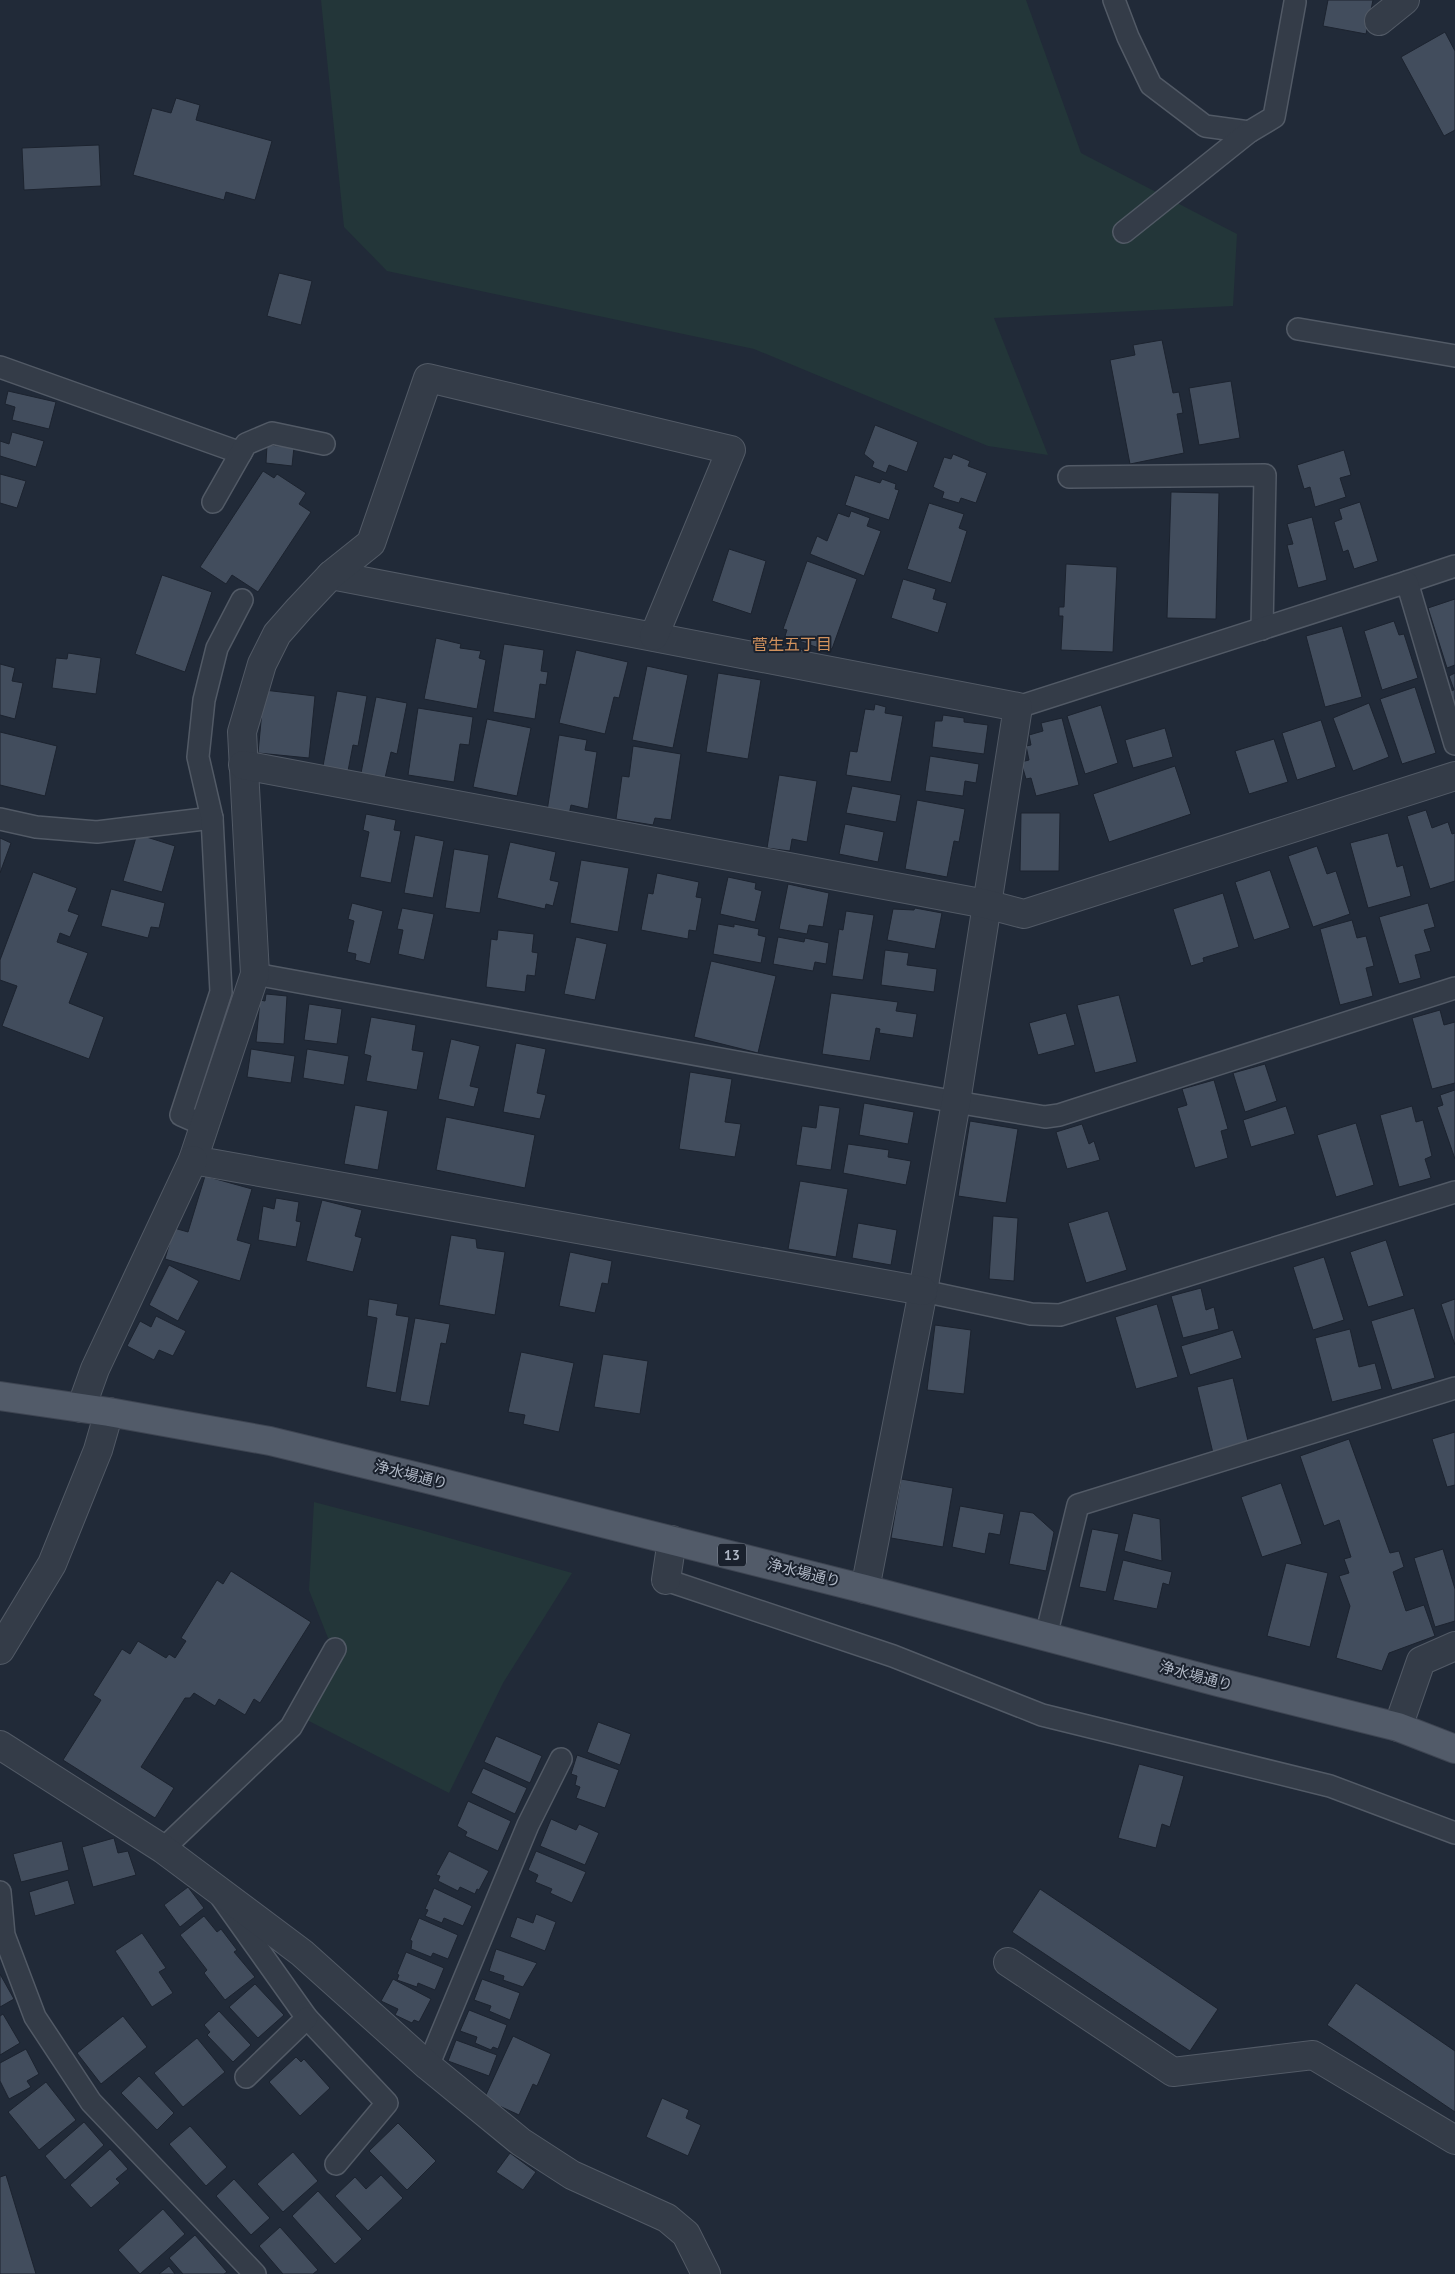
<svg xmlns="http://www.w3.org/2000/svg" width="1455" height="2274" viewBox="0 0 1455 2274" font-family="'PT Sans','Noto Sans JP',sans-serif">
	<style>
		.green { fill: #233639 }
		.building { fill: #424d5d; stroke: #1c232f }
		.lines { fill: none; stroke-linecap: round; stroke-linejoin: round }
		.lane-casing { stroke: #525a66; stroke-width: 24 }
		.street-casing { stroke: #525a66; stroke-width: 30 }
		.primary-casing { stroke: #3e4552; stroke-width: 30 }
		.lane { stroke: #343c48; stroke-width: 21 }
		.street { stroke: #343c48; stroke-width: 28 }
		.primary { stroke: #525b69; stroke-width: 28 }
		.labels { text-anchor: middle; stroke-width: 4; stroke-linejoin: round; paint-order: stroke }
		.shield { fill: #1a212d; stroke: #828a97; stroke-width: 1 }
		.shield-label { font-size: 14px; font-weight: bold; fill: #afb7c5 }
		.street-label { font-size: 15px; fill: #afb7c5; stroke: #1a212d }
		.neighbourhood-label { font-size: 16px; fill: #d2925d; stroke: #1a212d }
	</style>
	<rect width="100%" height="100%" fill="#212a38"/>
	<!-- green -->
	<g class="green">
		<path d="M321 0H1026L1081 153 1237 234 1233 306 994 318 1048 455 988 446 754 349 387 271 344 227Z"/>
		<path d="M314 1502 421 1530 572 1573 503 1683 449 1793 305 1719 344 1647 328 1638 309 1590Z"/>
	</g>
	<!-- building -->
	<g class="building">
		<path d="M1328 0H1373L1366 34 1323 26Z"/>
		<path d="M1445 32 1455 51V130L1444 136 1401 57Z"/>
		<path d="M176 98 200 105 196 120 272 141 255 200 226 192 224 200 133 175 152 108 171 113Z"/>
		<path d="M99 145 101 186 24 190 22 148Z"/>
		<path d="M279 273 312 281 301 325 267 316Z"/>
		<path d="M1162 340 1173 393 1179 392 1183 413 1177 414 1184 453 1130 464 1110 360 1135 355 1133 345Z"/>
		<path d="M1231 381 1240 438 1199 445 1189 388Z"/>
		<path d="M8 391 56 402 49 429 12 420 15 407 5 404Z"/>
		<path d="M875 425 918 442 907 472 889 465 886 473 872 467 874 462 864 454Z"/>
		<path d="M12 432 44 441 36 467 0 456V441L9 444Z"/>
		<path d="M267 445 294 447 292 466 266 463Z"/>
		<path d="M1344 450 1351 475 1340 478 1346 497 1315 507 1310 487 1304 489 1297 465Z"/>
		<path d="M953 454 970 461 968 466 987 473 976 503 961 498 959 503 942 498 944 492 933 487 944 457 951 459Z"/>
		<path d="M263 471 274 478 277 474 306 493 299 504 311 512 258 592 232 575 226 584 200 567Z"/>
		<path d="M0 474 26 481 17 508 0 503Z"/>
		<path d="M855 475 880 483 882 479 896 484 895 489 899 490 889 520 845 505Z"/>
		<path d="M1171 492 1219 493 1216 619 1167 618Z"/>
		<path d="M1360 502 1378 561 1354 569 1348 550 1343 552 1334 522 1342 519 1339 509Z"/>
		<path d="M929 503 964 514 959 528 967 531 951 583 907 569Z"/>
		<path d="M851 511 870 518 867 526 881 531 864 576 810 554 817 536 827 541 838 513 849 517Z"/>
		<path d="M1312 517 1327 580 1298 588 1287 545 1293 544 1287 524Z"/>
		<path d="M729 549 766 561 751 614 712 601Z"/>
		<path d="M807 561 857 579 832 649 828 648 827 651 785 636 787 630 783 629Z"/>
		<path d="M1066 564 1117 567 1113 652 1061 650 1063 616H1059V607H1064Z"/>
		<path d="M162 575 212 592 185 672 135 654Z"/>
		<path d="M903 579 936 589 933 599 947 603 938 633 891 618Z"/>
		<path d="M1455 599V665L1447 668 1428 608Z"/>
		<path d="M1394 621 1399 635 1404 634 1418 678 1382 690 1364 631Z"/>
		<path d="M1342 626 1362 697 1325 707 1306 636Z"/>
		<path d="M436 638 461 644 460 648 481 651 479 658 486 660 477 709 424 699Z"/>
		<path d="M504 644 544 650 541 671 548 672 546 685 540 684 535 719 493 712Z"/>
		<path d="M576 650 628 662 619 698 614 697 605 734 559 723Z"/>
		<path d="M68 653 101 658 96 694 52 688 56 658 67 659Z"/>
		<path d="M0 664 15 668 12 681 23 683 15 719 0 715Z"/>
		<path d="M647 666 688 675 673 748 632 740Z"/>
		<path d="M718 673 761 680 748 759 706 752Z"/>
		<path d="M1455 673V705H1454L1449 691 1454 690 1449 676Z"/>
		<path d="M1415 687 1436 753 1402 764 1380 699Z"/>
		<path d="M264 690 315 696 309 758 258 753Z"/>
		<path d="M337 691 367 696 358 746 353 745 348 771 323 766Z"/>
		<path d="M376 697 407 703 397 754 391 752 385 778 361 773Z"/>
		<path d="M1369 703 1389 757 1353 771 1333 718Z"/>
		<path d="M875 704 886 707 885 713 903 716 891 782 846 775 850 751 857 752 865 709 874 710Z"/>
		<path d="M1101 705 1118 763 1085 774 1067 716Z"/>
		<path d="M418 708 473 717 469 745 460 744 454 782 408 775Z"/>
		<path d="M943 715 964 718V722L988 725 984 754 932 747 935 721H942Z"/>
		<path d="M1062 718 1079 785 1036 796 1031 778 1026 779 1021 762 1029 760 1026 746 1031 745 1029 735 1043 731 1041 723Z"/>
		<path d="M487 719 531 728 517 796 473 787Z"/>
		<path d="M1321 720 1336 767 1297 780 1282 733Z"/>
		<path d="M1165 728 1173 757 1133 768 1125 740Z"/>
		<path d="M0 732 57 746 45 796 0 785Z"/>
		<path d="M559 735 587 740 585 750 597 752 588 809 571 805 569 815 547 811Z"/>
		<path d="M1274 739 1288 782 1249 794 1235 751Z"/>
		<path d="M633 746 681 754 671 820 655 818 653 825 616 819 622 776 629 777Z"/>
		<path d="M930 756 979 764 976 783 965 781 963 796 925 791Z"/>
		<path d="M1175 766 1191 814 1109 842 1093 794Z"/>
		<path d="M779 775 817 781 807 842 792 839 790 851 767 848Z"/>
		<path d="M852 786 901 795 896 822 846 813Z"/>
		<path d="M917 800 965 809 959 842 954 841 947 877 905 869Z"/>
		<path d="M1426 810 1432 828 1448 822 1452 834 1455 833V881L1430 889 1407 816Z"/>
		<path d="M1021 813H1060L1059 871H1020Z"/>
		<path d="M366 814 396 820 394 830 401 831 391 883 360 877 369 832 363 830Z"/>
		<path d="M845 824 884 832 878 862 839 854Z"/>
		<path d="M1388 833 1397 867 1403 865 1411 896 1368 908 1350 843Z"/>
		<path d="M137 834 175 846 162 892 123 881Z"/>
		<path d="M415 835 444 841 433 898 404 893Z"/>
		<path d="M0 838 11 843 0 873Z"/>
		<path d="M510 842 556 852 550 880 559 882 553 906 546 904 545 909 497 898Z"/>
		<path d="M1317 846 1327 874 1336 871 1350 914 1313 927 1288 856Z"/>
		<path d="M454 849 489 855 480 913 445 908Z"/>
		<path d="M581 860 629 868 618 932 570 923Z"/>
		<path d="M1270 870 1290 928 1254 940 1235 882Z"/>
		<path d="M33 872 77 888 68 911 79 915 70 937 60 933 57 942 88 953 69 1003 104 1017 89 1059 2 1026 17 986 0 980V960Z"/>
		<path d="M657 873 699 882 696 897 702 898 696 931 689 930 688 939 641 930 648 893 653 894Z"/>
		<path d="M728 877 756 883 755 889 762 891 755 922 720 914Z"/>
		<path d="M788 884 829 893 823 927 809 925 807 934 779 929Z"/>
		<path d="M111 889 165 903 159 928 151 927 148 938 101 926Z"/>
		<path d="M1223 893 1239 947 1203 958 1204 962 1191 966 1173 909Z"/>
		<path d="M352 903 383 911 370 964 355 960 356 954 347 952 354 921 348 919Z"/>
		<path d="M1428 903 1435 927 1424 930 1431 951 1415 955 1421 978 1399 984 1379 917Z"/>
		<path d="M402 908 434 914 424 960 398 954 403 930 397 929Z"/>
		<path d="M915 908 942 913 935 949 887 940 893 909 914 910Z"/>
		<path d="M846 911 874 915 863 980 832 976 839 929 843 930Z"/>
		<path d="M1352 920 1357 938 1366 936 1374 966 1366 968 1373 996 1340 1005 1320 929Z"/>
		<path d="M718 924 734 927V924L759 929 758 935 766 937 761 963 713 954Z"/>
		<path d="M498 930 534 934 532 952 538 953 535 976 527 975 525 992 486 987 491 939 497 940Z"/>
		<path d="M576 937 607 944 595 1000 564 994Z"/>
		<path d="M778 937 804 942 805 938 829 943 826 964 815 962 813 971 773 964Z"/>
		<path d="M885 950 909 953 907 965 937 969 934 992 881 985Z"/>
		<path d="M711 961 776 976 758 1053 694 1037Z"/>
		<path d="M831 993 898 1002 896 1011 917 1014 913 1038 879 1033 880 1029 876 1028 870 1061 822 1054Z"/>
		<path d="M266 994 287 996 284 1044 256 1042 260 1000 265 1001Z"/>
		<path d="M1119 995 1137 1062 1095 1073 1077 1005Z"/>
		<path d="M309 1004 342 1009 337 1044 304 1040Z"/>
		<path d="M1440 1010 1444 1025 1455 1022V1083L1432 1089 1412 1018Z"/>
		<path d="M1066 1013 1075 1045 1038 1055 1029 1023Z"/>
		<path d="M371 1017 416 1025 412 1050 424 1052 417 1090 366 1081 371 1056 364 1054Z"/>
		<path d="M451 1039 480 1046 470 1086 479 1088 474 1107 438 1099Z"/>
		<path d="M516 1043 546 1049 537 1093 546 1095 540 1119 503 1112Z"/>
		<path d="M251 1049 295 1056 291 1083 247 1077Z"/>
		<path d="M307 1049 349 1056 344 1085 303 1078Z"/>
		<path d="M1265 1064 1277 1101 1245 1112 1233 1073Z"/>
		<path d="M690 1072 732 1079 725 1122 741 1124 735 1157 679 1149Z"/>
		<path d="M1214 1080 1228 1129 1221 1131 1228 1158 1195 1168 1177 1108 1187 1105 1182 1089Z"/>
		<path d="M1455 1090V1159L1437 1107 1443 1105 1440 1095Z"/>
		<path d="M864 1103 914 1112 908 1144 859 1135Z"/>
		<path d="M355 1105 388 1111 378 1170 344 1164Z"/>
		<path d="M819 1105 840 1108 831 1170 796 1165 802 1126 816 1128Z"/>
		<path d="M1286 1106 1295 1134 1251 1147 1243 1120Z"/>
		<path d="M1412 1106 1416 1122 1423 1120 1432 1156 1425 1159 1431 1178 1399 1187 1380 1115Z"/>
		<path d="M446 1117 535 1135 525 1188 436 1170Z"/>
		<path d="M970 1121 1018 1129 1006 1203 958 1196Z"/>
		<path d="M1356 1123 1374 1185 1336 1197 1317 1135Z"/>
		<path d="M1082 1124 1089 1144 1094 1141 1100 1160 1067 1169 1056 1132Z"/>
		<path d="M848 1144 889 1150 888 1157 911 1161 906 1185 843 1173Z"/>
		<path d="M205 1176 252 1189 237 1240 251 1244 240 1281 165 1259 174 1228 188 1232Z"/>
		<path d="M800 1181 848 1189 836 1257 788 1249Z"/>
		<path d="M276 1198 299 1202 296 1221 301 1222 296 1247 258 1240 263 1206 274 1209Z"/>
		<path d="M322 1200 362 1210 355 1236 362 1238 353 1272 306 1261Z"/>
		<path d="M1108 1211 1127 1270 1086 1283 1068 1223Z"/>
		<path d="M993 1216 1018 1218 1014 1281 989 1279Z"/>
		<path d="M858 1223 897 1230 891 1265 852 1258Z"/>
		<path d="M451 1235 476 1239 477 1248 505 1252 495 1315 439 1305Z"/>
		<path d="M1386 1240 1404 1296 1368 1307 1350 1252Z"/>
		<path d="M570 1252 612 1261 608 1284 602 1283 595 1313 559 1306Z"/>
		<path d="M1324 1257 1344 1320 1313 1330 1293 1267Z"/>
		<path d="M169 1265 199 1281 178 1321 149 1305Z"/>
		<path d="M1201 1288 1206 1310 1214 1307 1219 1329 1183 1338 1171 1296Z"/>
		<path d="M369 1299 398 1304 396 1315 409 1317 396 1393 366 1387 377 1318 367 1316Z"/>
		<path d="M1455 1299V1345L1441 1304Z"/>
		<path d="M1157 1304 1178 1377 1136 1389 1115 1317Z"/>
		<path d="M1414 1308 1435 1378 1392 1390 1371 1321Z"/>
		<path d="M156 1316 186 1331 173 1356 159 1350 154 1360 127 1346 140 1321 151 1327Z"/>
		<path d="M415 1318 450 1324 446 1344 441 1343 429 1406 400 1401Z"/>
		<path d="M935 1325 971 1330 964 1394 927 1390Z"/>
		<path d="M1350 1329 1359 1367 1375 1363 1382 1389 1332 1402 1315 1338Z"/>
		<path d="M1233 1330 1242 1358 1190 1375 1181 1346Z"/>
		<path d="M521 1352 574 1363 559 1432 523 1424 525 1415 508 1412Z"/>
		<path d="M603 1354 648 1361 640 1414 594 1407Z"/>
		<path d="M1233 1378 1249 1445 1213 1453 1197 1387Z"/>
		<path d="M1455 1432V1485L1447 1487 1432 1439Z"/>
		<path d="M1349 1439 1390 1553 1399 1551 1404 1567 1393 1572 1406 1611 1424 1605 1435 1636 1389 1653 1382 1671 1336 1658 1350 1606 1339 1576 1349 1573 1344 1559 1351 1557 1339 1520 1324 1526 1300 1456Z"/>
		<path d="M901 1479 953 1488 943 1547 891 1538Z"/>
		<path d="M1281 1483 1302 1544 1262 1557 1241 1497Z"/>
		<path d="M960 1506 1004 1514 1000 1535 989 1533 985 1554 952 1547Z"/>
		<path d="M1020 1511 1033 1513 1054 1532 1046 1571 1009 1564Z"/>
		<path d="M1133 1513 1160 1519 1162 1561 1124 1551Z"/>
		<path d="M1092 1529 1119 1534 1106 1592 1079 1587Z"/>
		<path d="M1443 1549 1455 1589V1621L1435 1627 1414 1558Z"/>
		<path d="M1123 1560 1172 1572 1169 1585 1163 1583 1157 1609 1113 1600Z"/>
		<path d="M1286 1563 1328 1573 1310 1647 1267 1636Z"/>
		<path d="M231 1571 311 1622 260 1703 254 1699 245 1715 219 1699 215 1706 194 1693 190 1698H185L141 1767 174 1788 155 1818 63 1760 101 1700 93 1695 122 1649 130 1654 138 1641 166 1658 169 1654 175 1658 186 1641 181 1638 217 1580 223 1584Z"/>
		<path d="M598 1722 631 1734 620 1765 587 1752Z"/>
		<path d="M496 1736 542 1756 530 1783 484 1762Z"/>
		<path d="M577 1755 619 1770 605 1808 576 1798 580 1787 575 1785 577 1776 571 1774Z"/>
		<path d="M1139 1764 1184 1776 1170 1827 1162 1824 1156 1848 1118 1838Z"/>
		<path d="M483 1768 527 1788 515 1814 471 1793Z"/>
		<path d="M468 1801 511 1821 498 1851 465 1836 467 1832 457 1826Z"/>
		<path d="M551 1819 576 1830 579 1824 599 1833 585 1865 540 1846Z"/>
		<path d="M114 1838 118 1853 128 1851 136 1875 93 1887 82 1847Z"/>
		<path d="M62 1841 69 1870 21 1882 13 1854Z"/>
		<path d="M449 1851 489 1871 479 1890 477 1889 475 1894 460 1887 458 1891 438 1881 440 1876 436 1875Z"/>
		<path d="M536 1851 586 1872 572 1903 550 1893 552 1889 535 1882 538 1875 528 1870Z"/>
		<path d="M68 1880 75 1904 35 1916 29 1892Z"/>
		<path d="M188 1887 204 1908 180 1927 164 1905Z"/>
		<path d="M434 1888 472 1906 463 1926 444 1918 442 1923 425 1916 428 1910 425 1909Z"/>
		<path d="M1040 1889 1218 2009 1190 2051 1012 1932Z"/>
		<path d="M536 1914 556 1922 545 1951 510 1937 517 1917 533 1923Z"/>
		<path d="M204 1916 217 1932 221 1929 237 1950 234 1952 255 1977 225 2000 204 1973 207 1970 180 1935Z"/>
		<path d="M419 1918 458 1935 448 1959 433 1953 431 1957 411 1949 412 1941 410 1940Z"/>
		<path d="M142 1933 166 1968 159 1972 173 1993 152 2007 115 1951Z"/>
		<path d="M496 1949 537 1963 523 1987 503 1980 504 1976 489 1971Z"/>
		<path d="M406 1952 444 1968 435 1990 418 1983 417 1987 397 1980 399 1975 397 1974Z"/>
		<path d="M0 1974 14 1999 0 2007Z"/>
		<path d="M393 1979 431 1999 419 2022 414 2020 412 2023 395 2015 398 2009 381 2001Z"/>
		<path d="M482 1979 520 1993 510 2020 489 2011 491 2006 474 2000Z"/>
		<path d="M1356 1983 1455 2051V2112L1327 2025Z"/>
		<path d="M255 1984 284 2015 258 2038 229 2007Z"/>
		<path d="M469 2010 507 2025 498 2049 493 2047 491 2050 475 2043 477 2037 460 2031Z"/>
		<path d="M219 2011 251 2045 233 2062 207 2035 210 2032 204 2025Z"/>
		<path d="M3 2014 20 2043 0 2055V2016Z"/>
		<path d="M123 2016 147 2047 101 2084 77 2053Z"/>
		<path d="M513 2036 551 2054 537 2086 533 2084 519 2115 484 2099Z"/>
		<path d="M197 2038 225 2072 183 2107 154 2073Z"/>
		<path d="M456 2040 497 2055 489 2076 448 2061Z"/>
		<path d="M26 2049 39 2074 27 2081 31 2087 9 2099 0 2081V2063Z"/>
		<path d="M296 2057 301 2062 304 2059 330 2088 300 2116 269 2082Z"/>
		<path d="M139 2076 174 2113 157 2130 121 2093Z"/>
		<path d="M46 2082 76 2120 39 2150 8 2112Z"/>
		<path d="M662 2098 689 2110 686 2118 701 2125 688 2156 646 2137Z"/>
		<path d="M84 2122 104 2145 65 2180 45 2156Z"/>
		<path d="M398 2123 436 2161 407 2190 369 2151Z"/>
		<path d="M190 2126 227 2167 206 2186 169 2144Z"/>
		<path d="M110 2149 128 2169 116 2179 120 2183 91 2208 70 2185Z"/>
		<path d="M293 2152 318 2181 283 2212 257 2184Z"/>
		<path d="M510 2153 536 2172 523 2190 496 2172Z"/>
		<path d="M6 2175 36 2274H0V2177Z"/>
		<path d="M381 2175 403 2198 368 2231 335 2196 355 2177 366 2189Z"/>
		<path d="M234 2179 270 2218 251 2235 216 2196Z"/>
		<path d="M318 2191 362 2239 335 2264 292 2216Z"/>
		<path d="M163 2209 185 2234 140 2274 118 2250Z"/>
		<path d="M280 2227 318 2270 313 2274H283L259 2246Z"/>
		<path d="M195 2235 227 2272 224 2274H183L169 2258Z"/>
		<path d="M169 2266 175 2274H159Z"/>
	</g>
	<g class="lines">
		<defs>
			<g id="lane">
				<path d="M1114 0 1128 37 1151 85 1205 126 1249 132"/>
				<path d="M1124 232 1249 132 1274 117 1295 2"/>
				<path d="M1298 329 1455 356"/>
				<path d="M0 367 241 453"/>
				<path d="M1069 477 1265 475 1262 629"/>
				<path d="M213 502 246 444 272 433 324 444"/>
				<path d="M1407 582 1455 566"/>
				<path d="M1018 707 1407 582 1455 744"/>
				<path d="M0 819 36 827 97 832 212 818"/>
				<path d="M255 974 956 1102 1045 1117 1059 1115 1455 988"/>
				<path d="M206 1126 181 1115 221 992 212 818 198 757 204 700 217 648 242 600"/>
				<path d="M923 1291 1031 1314 1060 1315 1455 1192"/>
				<path d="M666 1580 893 1656 1042 1715 1330 1786 1455 1833"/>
				<path d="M1046 1636 1078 1505 1455 1388"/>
				<path d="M163 1849 291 1727 335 1649"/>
				<path d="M0 1892 4 1935 35 2017 91 2102 255 2274"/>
				<path d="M221 1897 307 2018 387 2103 336 2164"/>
				<path d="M428 2066 528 1825 561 1759"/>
				<path d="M246 2077 307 2018"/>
			</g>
			<g id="street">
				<path d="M1379 21 1405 0"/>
				<path d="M331 575 1018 707 956 1102 923 1291 865 1589"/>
				<path d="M654 636 731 450 428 378 371 543 331 575 299 609 277 634 262 664 242 732 255 974 193 1160 923 1291"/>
				<path d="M243 765 986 904 1024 914 1455 776"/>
				<path d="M81 1408 95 1369 193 1160"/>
				<path d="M666 1580 672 1540"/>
				<path d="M0 1650 52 1564 98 1450 109 1412"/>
				<path d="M1398 1727 1421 1661 1455 1646"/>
				<path d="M0 1745 163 1849 302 1953 428 2066 521 2142 572 2175 667 2218 686 2234 706 2274"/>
				<path d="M1008 1962 1173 2072 1313 2055 1455 2140"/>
			</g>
			<path id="primary" d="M0 1396 109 1412 270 1441 427 1479 865 1589 1218 1682 1398 1727 1455 1749"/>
		</defs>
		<!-- lane casing -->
		<use href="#lane" class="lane-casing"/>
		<!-- street casing -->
		<use href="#street" class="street-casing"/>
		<!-- primary casing -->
		<use href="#primary" class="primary-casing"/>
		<!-- lane -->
		<use href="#lane" class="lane"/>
		<!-- street -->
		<use href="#street" class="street"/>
		<!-- primary -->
		<use href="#primary" class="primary"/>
	</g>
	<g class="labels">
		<!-- shield labels -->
		<rect class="shield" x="718" y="1543.5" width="28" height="23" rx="4"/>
		<g class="shield-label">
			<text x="732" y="1560">13</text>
		</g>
		<!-- street labels -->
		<g class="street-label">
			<text transform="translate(411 1475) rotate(14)" y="5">浄水場通り</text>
			<text transform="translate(804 1573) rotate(14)" y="5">浄水場通り</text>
			<text transform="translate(1196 1676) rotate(15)" y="5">浄水場通り</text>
		</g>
		<!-- neighbourhood labels -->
		<g class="neighbourhood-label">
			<text x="792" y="650">菅生五丁目</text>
		</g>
	</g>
</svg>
